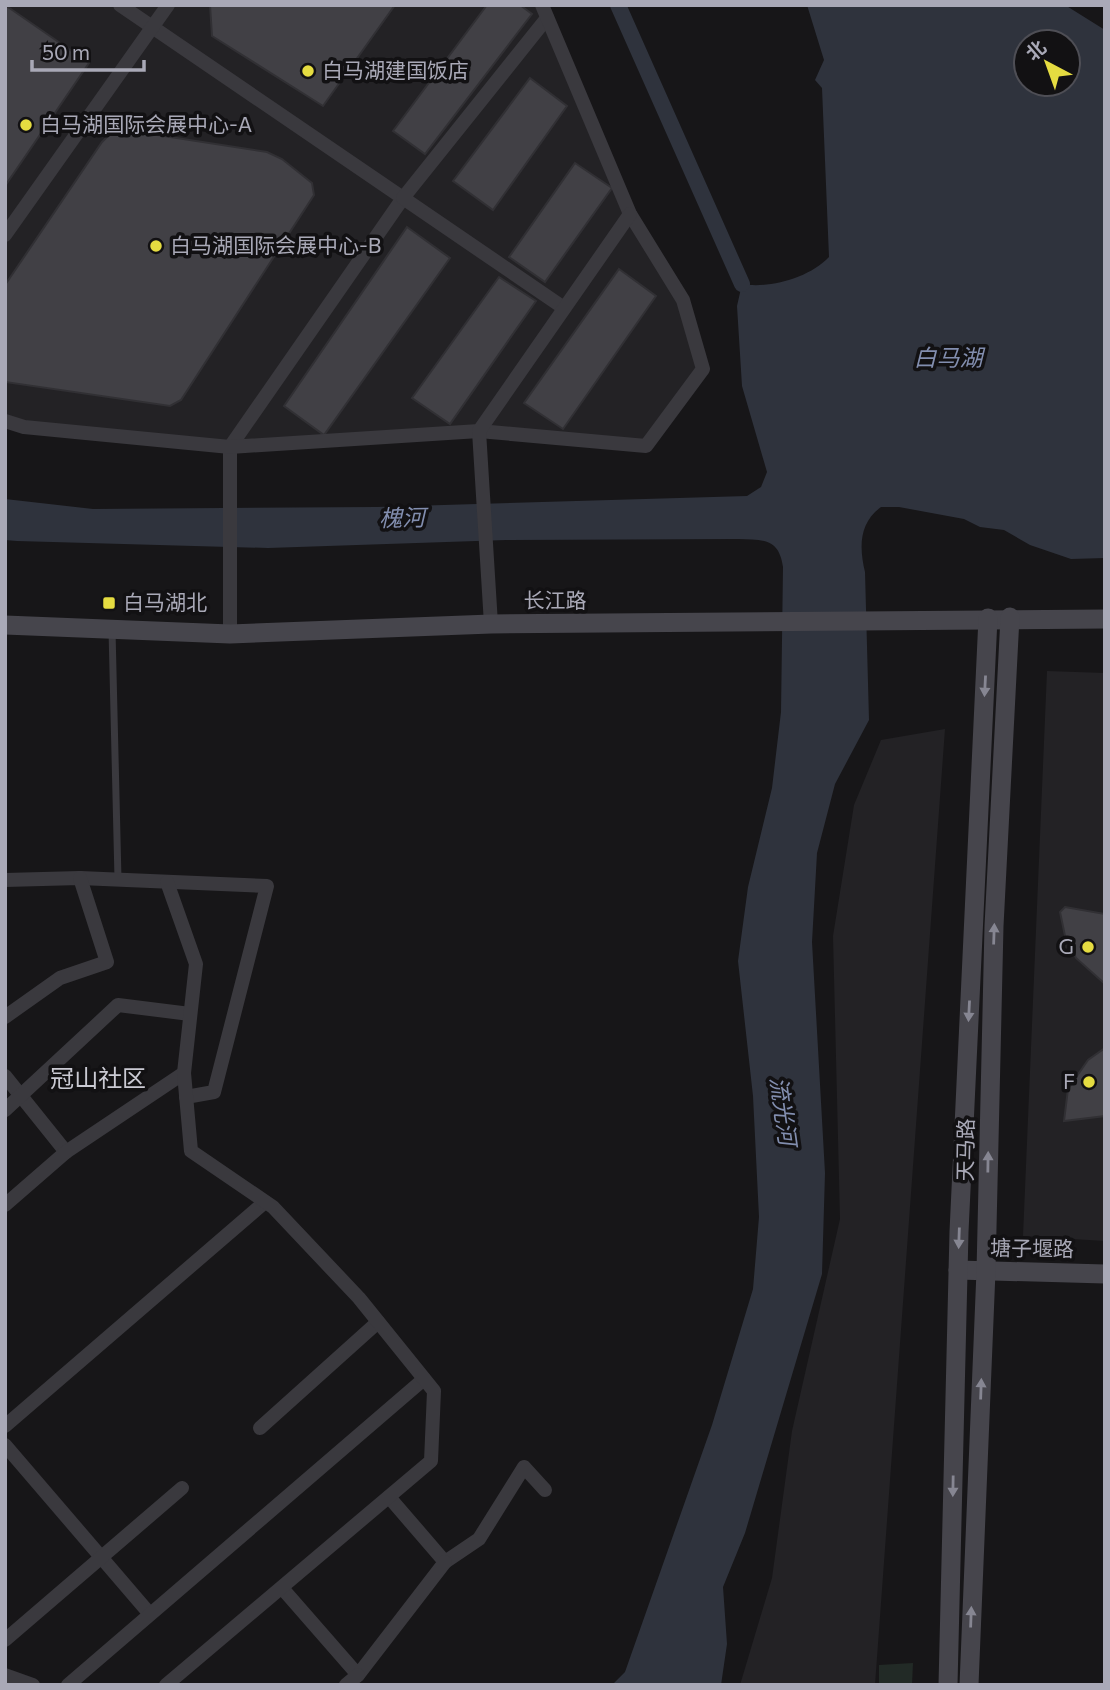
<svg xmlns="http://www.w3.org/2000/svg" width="1110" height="1690" viewBox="0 0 1110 1690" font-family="Commissioner,'Noto Sans SC',sans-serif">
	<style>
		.built { fill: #232225 }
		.green { fill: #222a26 }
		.water { fill: #2f333d; fill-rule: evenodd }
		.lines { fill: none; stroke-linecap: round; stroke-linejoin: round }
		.canal { stroke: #2f333d; stroke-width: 16 }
		.building { fill: #414045; stroke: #313034; stroke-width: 2 }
		.lane { stroke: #3a393e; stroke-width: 7 }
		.street { stroke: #3a393e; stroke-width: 14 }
		.secondary { stroke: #46454c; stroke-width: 19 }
		.oneway { fill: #868692 }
		.poi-dot { fill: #e5dc41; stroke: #121113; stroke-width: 2.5 }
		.labels { text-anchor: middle; stroke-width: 7; stroke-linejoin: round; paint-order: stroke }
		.poi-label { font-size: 21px; fill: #a9a9b7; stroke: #121113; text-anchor: start }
		.street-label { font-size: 21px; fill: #a9a9b7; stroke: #121113 }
		.water-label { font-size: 23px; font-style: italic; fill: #828eaf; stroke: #121113 }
		.quarter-label { font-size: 24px; fill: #cacad3; stroke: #121113 }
	</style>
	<rect width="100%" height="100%" fill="#171618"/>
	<!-- built -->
	<g class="built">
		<path d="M5 5H542L630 214 683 300 703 369 646 446 479 431 230 447 5 421Z"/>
		<path d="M1047 671 1105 673V1241L1023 1236Z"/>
		<path d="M945 729 875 1685H740L772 1578 792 1431 840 1219 833 936 854 805 881 740Z"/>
	</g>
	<!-- green -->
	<path class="green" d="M913 1663 912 1685H879V1665Z"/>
	<!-- water -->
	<path class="water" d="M807 5H1065L1105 30V558L1071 559 1030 545 1004 530 980 527 964 519 899 507H881C859 523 859 547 865 572L869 720 835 784 817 853 812 942 825 1173 822 1274 745 1533 723 1587 727 1644 721 1685H612L625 1672 712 1425 753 1289 759 1217 753 1096 738 961 748 887 772 788 781 712 783 567C779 538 763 540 738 539L506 540 268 548 17 541 5 540V499L93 509 377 507 747 496 761 487 767 472 742 386 737 306 742 284C769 289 809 278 829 257L822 88 815 80 824 60ZM1026 42H1068V84H1026Z"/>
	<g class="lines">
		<!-- canal -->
		<path class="canal" d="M618 5 742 284"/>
	</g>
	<!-- building -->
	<g class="building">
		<path d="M5 5 89 63 5 186Z"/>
		<path d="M210 5H395L323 106 212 36Z"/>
		<path d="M487 5H520L532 14 425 154 393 131Z"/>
		<path d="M530 78 567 106 493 210 453 181Z"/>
		<path d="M125 130 267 152 282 159 312 183 314 195 181 400 170 406 5 382V285L102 142 112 132Z"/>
		<path d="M575 163 612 188 545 282 509 257Z"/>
		<path d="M407 227 450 258 324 435 284 406Z"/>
		<path d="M619 269 656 296 563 429 524 403Z"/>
		<path d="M499 277 536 301 450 424 412 398Z"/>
		<path d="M1065 907 1105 914V984L1076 958 1065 936 1060 912Z"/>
		<path d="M1105 1048V1116L1064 1121 1068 1089 1088 1060Z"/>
	</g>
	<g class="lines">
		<!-- lane -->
		<path class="lane" d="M112 630 118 879"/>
		<!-- street -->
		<g class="street">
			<path d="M120 5 403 198 230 447V634"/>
			<path d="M547 18 403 198 564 308"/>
			<path d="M5 235 168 5"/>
			<path d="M5 421 24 427 230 447 479 431 646 446 703 369 683 300 630 214 542 5"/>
			<path d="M491 624 479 431 630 214"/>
			<path d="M5 880 80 878 267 886 214 1092 186 1097"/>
			<path d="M5 1017 60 978 107 962 80 878"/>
			<path d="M5 1076 66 1152"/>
			<path d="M5 1110 118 1005 190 1014"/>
			<path d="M5 1205 66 1152 184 1073"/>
			<path d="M5 1426 265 1202"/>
			<path d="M260 1428 378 1322"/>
			<path d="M5 1445 149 1613"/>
			<path d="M389 1497 445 1562 479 1539 524 1467 545 1490"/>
			<path d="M282 1588 358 1675 445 1562"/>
			<path d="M5 1640 182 1488"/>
			<path d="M5 1675 33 1685"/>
			<path d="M68 1685 424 1379"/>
			<path d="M166 1685 431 1461 434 1391 359 1298 273 1207 191 1151 184 1073 196 964 167 882"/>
			<path d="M346 1685 358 1675"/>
		</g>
		<!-- secondary -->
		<g class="secondary">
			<path d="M5 625 230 634 491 624 1105 619"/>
			<path d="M958 1270 1105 1274"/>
			<path d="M948 1685 959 1232 988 618"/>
			<path d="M969 1685 986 1271 994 926 1010 617"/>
		</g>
	</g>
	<!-- one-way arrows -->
	<defs><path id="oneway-solid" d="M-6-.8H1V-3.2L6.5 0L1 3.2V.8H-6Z" transform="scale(1.75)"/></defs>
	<g class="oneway">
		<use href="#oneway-solid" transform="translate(985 686) rotate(93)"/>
		<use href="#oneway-solid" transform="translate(994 934) rotate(-88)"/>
		<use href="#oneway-solid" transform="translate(969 1011) rotate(93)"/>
		<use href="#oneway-solid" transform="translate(988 1162) rotate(-89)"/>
		<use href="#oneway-solid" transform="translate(959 1238) rotate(92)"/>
		<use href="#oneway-solid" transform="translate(981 1389) rotate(-88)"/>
		<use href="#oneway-solid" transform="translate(953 1486) rotate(91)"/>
		<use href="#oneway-solid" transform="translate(971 1617) rotate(-88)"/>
	</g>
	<!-- markers -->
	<g class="poi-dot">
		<circle cx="308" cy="71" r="7"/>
		<circle cx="26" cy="125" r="7"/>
		<circle cx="156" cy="246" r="7"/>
		<rect x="102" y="596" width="14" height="14" rx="3.5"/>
		<circle cx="1088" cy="947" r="7"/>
		<circle cx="1089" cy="1082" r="7"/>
	</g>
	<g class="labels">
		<!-- poi labels -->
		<g class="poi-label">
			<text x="322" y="78">白马湖建国饭店</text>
			<text x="40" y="132">白马湖国际会展中心-A</text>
			<text x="170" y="253">白马湖国际会展中心-B</text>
			<text x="123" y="610">白马湖北</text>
			<text x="1074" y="954" text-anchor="end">G</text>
			<text x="1075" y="1089" text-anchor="end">F</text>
		</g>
		<!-- street labels -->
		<g class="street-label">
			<text x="555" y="608">长江路</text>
			<text transform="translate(966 1150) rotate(-89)" y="7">天马路</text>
			<text transform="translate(1032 1249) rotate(1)" y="7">塘子堰路</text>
		</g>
		<!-- water labels -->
		<g class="water-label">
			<text x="948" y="366">白马湖</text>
			<text transform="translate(402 518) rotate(-1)" y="8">槐河</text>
			<text transform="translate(783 1111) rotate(82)" y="8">流光河</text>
		</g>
		<!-- quarter labels -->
		<g class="quarter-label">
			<text x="98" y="1087">冠山社区</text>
		</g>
	</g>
	<!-- border -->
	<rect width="1110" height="1690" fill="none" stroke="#a9a9b7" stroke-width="14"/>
	<!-- north arrow -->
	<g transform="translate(1047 63) rotate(319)"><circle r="33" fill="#121113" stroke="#4e4e55" stroke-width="2"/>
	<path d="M0-5L12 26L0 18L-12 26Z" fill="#e5dc41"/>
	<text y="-10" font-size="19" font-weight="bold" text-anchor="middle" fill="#a9a9b7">北</text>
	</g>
	<!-- scale -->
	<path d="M32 60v10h112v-10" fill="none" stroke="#a9a9b7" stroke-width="3.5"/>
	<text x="42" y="60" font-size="21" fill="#a9a9b7" stroke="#121113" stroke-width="5" paint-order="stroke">50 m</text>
</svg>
